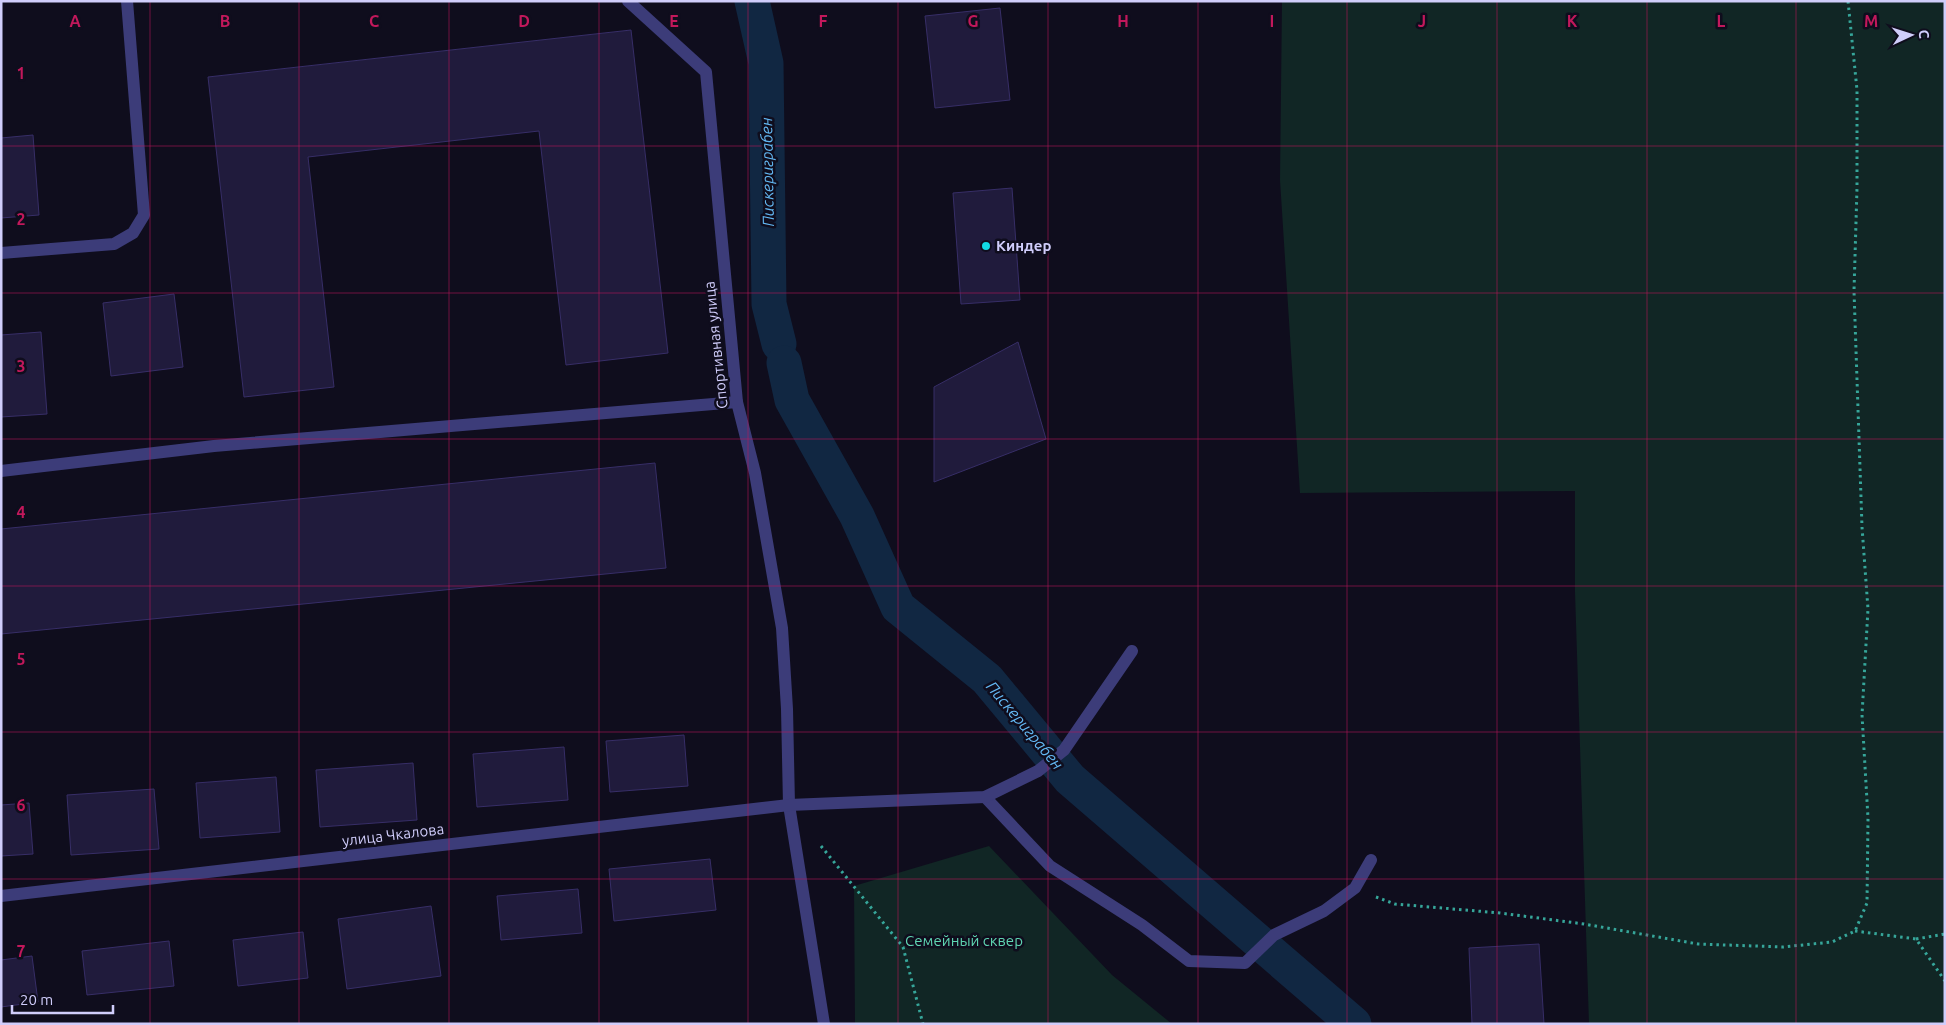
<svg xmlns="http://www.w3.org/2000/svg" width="1946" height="1025" viewBox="0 0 1946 1025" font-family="Ubuntu,sans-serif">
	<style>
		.green { fill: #112625 }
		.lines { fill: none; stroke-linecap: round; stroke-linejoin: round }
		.canal { stroke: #112742; stroke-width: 35 }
		.building { fill: #201b3c; stroke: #372e67 }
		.path { stroke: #36a69a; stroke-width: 3; stroke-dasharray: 2.5 4; stroke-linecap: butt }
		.lane { stroke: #3c3c79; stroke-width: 12 }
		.street { stroke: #3c3c79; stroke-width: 12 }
		.grid { fill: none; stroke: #c2185b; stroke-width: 1; stroke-opacity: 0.55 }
		.poi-dot { fill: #11d9e3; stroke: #0f0d1d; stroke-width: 2 }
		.labels { text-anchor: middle; stroke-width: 5; stroke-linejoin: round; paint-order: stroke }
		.poi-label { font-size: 15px; font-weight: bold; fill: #d0cdfb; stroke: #0f0d1d; text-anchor: start }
		.street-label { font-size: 15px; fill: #d0cdfb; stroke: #0f0d1d }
		.park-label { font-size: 15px; fill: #5fd5b2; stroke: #0f0d1d }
		.water-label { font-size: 16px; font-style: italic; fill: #63b8f3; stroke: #0f0d1d }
		.grid-label { font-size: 16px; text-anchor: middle; font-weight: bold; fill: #c2185b; stroke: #0f0d1d; stroke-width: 5; stroke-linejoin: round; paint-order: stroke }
	</style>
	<rect width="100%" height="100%" fill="#0f0d1d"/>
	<!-- green -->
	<g class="green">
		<path d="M1282 1H1945V1024H1589L1575 592V491L1300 493 1280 180Z"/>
		<path d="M989 846 1112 975 1172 1024H855L854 886Z"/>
	</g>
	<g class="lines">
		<!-- canal -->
		<g class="canal">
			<path d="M752 1 766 63 769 304 779 344"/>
			<path d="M784 363 792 400 857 516 898 607 987 679 1070 779 1354 1024"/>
		</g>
	</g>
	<!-- building -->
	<g class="building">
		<path d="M1000 8 1010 100 935 108 925 16Z"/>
		<path d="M631 30 668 353 566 365 539 131 308 157 334 387 244 397 208 77Z"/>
		<path d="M33 135 39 215 1 218V138Z"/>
		<path d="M1012 188 1020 300 961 304 953 193Z"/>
		<path d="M174 294 183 367 111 376 103 303Z"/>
		<path d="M41 332 47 414 1 417V335Z"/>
		<path d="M1018 342 1046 439 934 482V387Z"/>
		<path d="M655 463 666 568 1 634V529Z"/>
		<path d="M684 735 688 786 610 792 606 741Z"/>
		<path d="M564 747 568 800 477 807 473 754Z"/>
		<path d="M413 763 417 820 320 827 316 770Z"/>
		<path d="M276 777 280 832 200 838 196 783Z"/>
		<path d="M154 789 159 849 71 855 67 795Z"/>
		<path d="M29 803 33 854 1 856V805Z"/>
		<path d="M710 859 716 910 614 921 609 869Z"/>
		<path d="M578 889 582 933 501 940 497 896Z"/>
		<path d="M431 906 441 976 347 989 338 919Z"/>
		<path d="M303 932 308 978 238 986 233 940Z"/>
		<path d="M169 941 174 986 87 995 82 951Z"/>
		<path d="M1539 944 1544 1024H1472L1469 948Z"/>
		<path d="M32 956 38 1002 1 1007V960Z"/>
	</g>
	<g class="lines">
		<!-- path -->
		<g class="path">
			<path d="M821 846 903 947 923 1024"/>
			<path d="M1376 897 1395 904 1500 913 1584 924 1698 944 1783 947 1832 942 1855 931 1867 903 1868 818 1862 715 1868 609 1862 527 1854 291 1857 188V90L1848 1"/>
			<path d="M1855 931 1916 939 1945 981"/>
			<path d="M1916 939 1945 934"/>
		</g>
		<!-- lane -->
		<g class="lane">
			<path d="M1 253 114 244 133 233 144 215 127 1"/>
			<path d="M1 471 214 446 737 402"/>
			<path d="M789 805 824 1024"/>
		</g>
		<!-- street -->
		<g class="street">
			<path d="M628 1 706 72 737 402 755 473 782 628 787 709 789 805"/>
			<path d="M985 797 1050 866 1142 925 1189 961 1245 963 1274 935 1324 911 1355 888 1371 860"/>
			<path d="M1 896 789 805 985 797 1038 771 1064 750 1132 651"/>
		</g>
	</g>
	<!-- grid -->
	<path class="grid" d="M150 1V1024M299 1V1024M449 1V1024M599 1V1024M748 1V1024M898 1V1024M1048 1V1024M1198 1V1024M1347 1V1024M1497 1V1024M1647 1V1024M1796 1V1024M1 146H1945M1 293H1945M1 439H1945M1 586H1945M1 732H1945M1 879H1945"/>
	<!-- markers -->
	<circle class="poi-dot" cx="986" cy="246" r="5"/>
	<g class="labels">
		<!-- poi labels -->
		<g class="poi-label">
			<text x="996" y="251">Киндер</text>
		</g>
		<!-- street labels -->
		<g class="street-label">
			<text transform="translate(716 345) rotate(-96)" y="5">Спортивная улица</text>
			<text transform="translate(393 835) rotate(-7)" y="5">улица Чкалова</text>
		</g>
		<!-- park labels -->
		<g class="park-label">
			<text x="964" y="946">Семейный сквер</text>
		</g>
		<!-- water labels -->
		<g class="water-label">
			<text transform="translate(767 172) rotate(-91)" y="6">Пискериграбен</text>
			<text transform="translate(1025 725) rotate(50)" y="6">Пискериграбен</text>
		</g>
	</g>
	<g class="grid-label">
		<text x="75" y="27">A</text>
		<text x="225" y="27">B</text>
		<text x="374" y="27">C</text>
		<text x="524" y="27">D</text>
		<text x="674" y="27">E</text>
		<text x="823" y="27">F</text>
		<text x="973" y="27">G</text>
		<text x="1123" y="27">H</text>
		<text x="1272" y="27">I</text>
		<text x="1422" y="27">J</text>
		<text x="1572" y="27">K</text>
		<text x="1721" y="27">L</text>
		<text x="1871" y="27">M</text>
		<text x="21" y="79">1</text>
		<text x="21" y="225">2</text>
		<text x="21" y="372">3</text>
		<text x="21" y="518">4</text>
		<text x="21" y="665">5</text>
		<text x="21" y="811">6</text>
		<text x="21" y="957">7</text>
	</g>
	<!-- border -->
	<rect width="1946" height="1025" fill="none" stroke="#d0cdfb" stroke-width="5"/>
	<!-- north arrow -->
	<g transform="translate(1911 35) rotate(86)" stroke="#0f0d1d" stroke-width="4" paint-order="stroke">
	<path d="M0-4L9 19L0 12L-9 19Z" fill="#d0cdfb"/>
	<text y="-8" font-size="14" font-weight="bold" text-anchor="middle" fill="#d0cdfb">С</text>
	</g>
	<!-- scale -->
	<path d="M12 1005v8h101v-8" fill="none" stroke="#d0cdfb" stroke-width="2.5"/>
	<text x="20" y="1005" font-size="15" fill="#d0cdfb" stroke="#0f0d1d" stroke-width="4" paint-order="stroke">20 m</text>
</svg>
